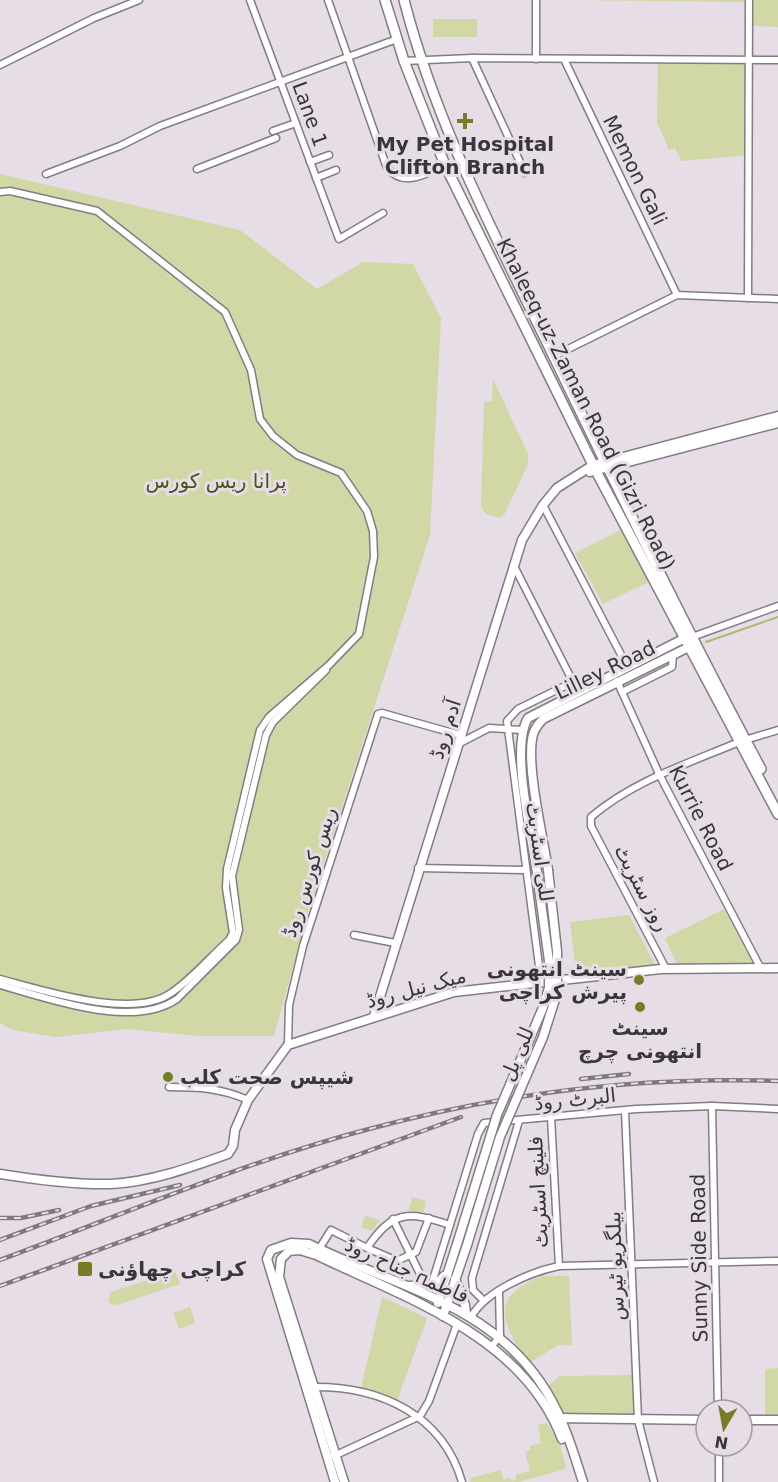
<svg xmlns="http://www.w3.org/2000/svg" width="778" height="1482" viewBox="0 0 778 1482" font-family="'DejaVu Sans',Cairo,sans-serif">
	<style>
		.green { fill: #d1d7a5 }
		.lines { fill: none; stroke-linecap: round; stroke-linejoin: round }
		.stream { stroke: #b2b96c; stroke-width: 2 }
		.street-casing { stroke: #837c84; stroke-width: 9 }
		.secondary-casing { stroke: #837c84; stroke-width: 11 }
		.primary-casing { stroke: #837c84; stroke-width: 12 }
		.street { stroke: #fff; stroke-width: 6 }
		.secondary { stroke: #fff; stroke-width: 8 }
		.primary { stroke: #fff; stroke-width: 9 }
		.rail-casing { stroke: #7f797f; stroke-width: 4.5 }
		.rail { stroke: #e6dde6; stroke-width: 2; stroke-dasharray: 7; stroke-linecap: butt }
		.secondary-bridge-casing { stroke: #837c84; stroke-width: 11; stroke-linecap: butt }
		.secondary-bridge { stroke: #fff; stroke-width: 8 }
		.poi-dot { fill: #777d27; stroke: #e6dde6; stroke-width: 2 }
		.labels { text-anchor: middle; stroke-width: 6; stroke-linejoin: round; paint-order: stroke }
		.street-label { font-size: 20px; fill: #393639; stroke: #e6dde6 }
		.poi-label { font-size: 20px; font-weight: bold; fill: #393639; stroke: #e6dde6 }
		.park-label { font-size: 20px; fill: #4d5117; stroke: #e6dde6 }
	</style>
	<rect width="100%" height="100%" fill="#e6dde6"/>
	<!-- green -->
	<g class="green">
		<path d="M575 0H746L743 2Z"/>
		<path d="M753 0H778V27L753 26Z"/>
		<rect x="433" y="19" width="44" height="18"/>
		<path d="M658 59 748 60V155L682 161 675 148 669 150 657 122Z"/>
		<path d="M0 174 240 230 317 289 363 262 413 264 441 318 430 535 307 915 274 1036H199L126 1029 56 1037 13 1030 0 1023Z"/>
		<path d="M493 379 528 454V464L504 515 499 518 486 514 481 507 484 402 492 401Z"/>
		<path d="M621 530 649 582 603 604 575 553Z"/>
		<path d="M724 909 753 963 677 964 665 938Z"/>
		<path d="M629 915 655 965 576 973 570 922Z"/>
		<path d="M412 1197 426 1201 423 1214 409 1210Z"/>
		<path d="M365 1215 380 1221 372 1231 361 1227Z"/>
		<path d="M175 1271 180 1284 117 1305 111 1304 108 1300 111 1292Z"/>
		<path d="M542 1276H569L572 1345H558L526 1365C505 1321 485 1299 542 1276Z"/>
		<path d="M382 1297 427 1318 397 1401 361 1389Z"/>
		<path d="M190 1307 195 1323 179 1329 173 1313Z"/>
		<path d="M778 1368V1420H765V1369Z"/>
		<path d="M636 1375 637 1419 560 1418 544 1389 560 1376Z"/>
		<path d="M547 1423 560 1443 566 1469 518 1482H471L470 1478 501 1470 503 1480 510 1478 512 1481 516 1480 515 1475 530 1471 525 1452 531 1450 530 1446 541 1443 538 1424Z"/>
	</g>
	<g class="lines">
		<!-- stream -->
		<path class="stream" d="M706 642 778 617"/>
		<defs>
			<g id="street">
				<path d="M250 0 339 239 383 213"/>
				<path d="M328 0 387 168C404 188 426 174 445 165"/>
				<path d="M472 58 525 173"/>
				<path d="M536 59V0"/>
				<path d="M564 59 677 295"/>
				<path d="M404 61 472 58 778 60"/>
				<path d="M0 65 94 18 139 0"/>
				<path d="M273 131 296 123"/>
				<path d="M310 162 329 155"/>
				<path d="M197 169 276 138"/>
				<path d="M46 174 120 146 160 126 397 39"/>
				<path d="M316 178 336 170"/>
				<path d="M0 192 10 191 97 211 225 312 251 370 260 419 273 436 297 455 341 473 367 511 373 531 374 557 359 634 329 665 269 717 260 730 227 869 226 888 233 933 229 940C210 957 192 979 171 993 133 1020 42 990 0 979"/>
				<path d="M748 298 749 0"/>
				<path d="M554 356 677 295 778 299"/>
				<path d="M543 505 628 668"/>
				<path d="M514 566 573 682 518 709 507 721 541 981"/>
				<path d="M692 637 778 606"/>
				<path d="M617 681 660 776 760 967"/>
				<path d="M622 692 672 667 673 655"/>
				<path d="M745 740 778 730"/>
				<path d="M458 744 489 728 522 730"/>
				<path d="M418 868 525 870"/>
				<path d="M354 935 395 943"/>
				<path d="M666 969 591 826V817C633 781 689 763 739 742"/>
				<path d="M0 985C48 998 132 1030 177 999L236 940 239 930 232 876 266 735 273 722 326 670"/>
				<path d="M288 1045 289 1005 303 946 378 714 382 713 460 735"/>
				<path d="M169 1087C198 1087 221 1088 248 1100"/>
				<path d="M712 1106 718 1410"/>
				<path d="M625 1111 638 1420 654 1482"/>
				<path d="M551 1117 559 1266"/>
				<path d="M393 1219 426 1286"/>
				<path d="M367 1248 397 1261 416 1252 429 1218"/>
				<path d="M319 1249 331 1230 367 1248C392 1210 409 1211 450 1225"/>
				<path d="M431 1286 478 1134 484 1123 636 1109 712 1106 778 1109"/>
				<path d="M484 1301 473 1290 472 1278 519 1121"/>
				<path d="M471 1317C486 1291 530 1272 559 1266L778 1261"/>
				<path d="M492 1346 500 1336 499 1292"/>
				<path d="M316 1387C381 1387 443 1415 462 1482"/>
				<path d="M719 1446V1482"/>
				<path d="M334 1456 420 1416 429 1401 457 1324"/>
			</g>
			<g id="secondary">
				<path d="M590 472 778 423"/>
				<path d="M548 870C543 837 527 771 532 739 533 731 537 725 543 719L693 645"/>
				<path d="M537 873C532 836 510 748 528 718L689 636"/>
				<path d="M374 1016 514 566 522 540 543 505 557 488 593 465 778 416"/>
				<path d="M0 1174C37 1180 74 1185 111 1184 151 1182 192 1167 228 1154L233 1146 235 1130 248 1100 288 1045 454 992 661 969 778 968"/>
				<path d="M455 1279 465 1305 466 1314"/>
				<path d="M410 1286 435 1285 444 1276"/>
				<path d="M438 1303 458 1241"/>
				<path d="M443 1316 467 1245"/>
				<path d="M556 1418 706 1420"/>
				<path d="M742 1420H778"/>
				<path d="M335 1482 267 1259 271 1250 291 1243 309 1244C403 1290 506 1307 556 1409 568 1432 575 1458 583 1482"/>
				<path d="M344 1482 279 1277 281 1259 289 1251 300 1250 316 1255C408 1299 523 1336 562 1439"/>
			</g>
			<g id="primary">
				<path d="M385 0 404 61 445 165 596 471 778 814"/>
				<path d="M404 0C436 125 497 239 553 355 620 494 688 633 761 769"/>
			</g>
		</defs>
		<!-- street casing -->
		<use href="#street" class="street-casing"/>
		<!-- secondary casing -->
		<use href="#secondary" class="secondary-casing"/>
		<!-- primary casing -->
		<use href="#primary" class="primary-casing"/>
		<!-- street -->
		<use href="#street" class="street"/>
		<!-- secondary -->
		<use href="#secondary" class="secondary"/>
		<!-- primary -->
		<use href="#primary" class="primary"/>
		<defs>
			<g id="rail">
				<path d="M581 1079 629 1074"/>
				<path d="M0 1218H21L59 1210"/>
				<path d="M0 1240 91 1206 180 1185"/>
				<path d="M0 1260C122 1215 243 1162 369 1129 503 1093 638 1076 778 1081"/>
				<path d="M0 1286 461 1117"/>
			</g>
		</defs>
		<!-- rail casing -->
		<use href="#rail" class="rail-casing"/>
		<!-- rail -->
		<use href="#rail" class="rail"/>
		<defs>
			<g id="secondary-bridge">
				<path d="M458 1241 497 1115 542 1010 549 988V961L537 873"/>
				<path d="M467 1245 500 1137 543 1037 557 993V951L548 870"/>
			</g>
		</defs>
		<!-- secondary-bridge casing -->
		<use href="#secondary-bridge" class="secondary-bridge-casing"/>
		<!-- secondary-bridge -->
		<use href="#secondary-bridge" class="secondary-bridge"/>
	</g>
	<!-- markers -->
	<g class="poi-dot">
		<path d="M462 112h6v6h6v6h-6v6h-6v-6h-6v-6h6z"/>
		<circle cx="639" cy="980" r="6"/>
		<circle cx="640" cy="1007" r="6"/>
		<circle cx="168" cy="1077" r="6"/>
		<rect x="77" y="1261" width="16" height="16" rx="3"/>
	</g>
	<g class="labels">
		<!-- street labels -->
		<g class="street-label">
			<text transform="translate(310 114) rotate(70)" y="7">Lane 1</text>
			<text transform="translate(635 170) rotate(64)" y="7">Memon Gali</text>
			<text transform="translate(586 404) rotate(63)" y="7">Khaleeq-uz-Zaman Road (Gizri Road)</text>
			<text transform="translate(605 670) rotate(-26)" y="7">Lilley Road</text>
			<text transform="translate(445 729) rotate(-72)" y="7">آدم روڈ</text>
			<text transform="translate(701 818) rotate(63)" y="7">Kurrie Road</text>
			<text transform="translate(540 852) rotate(82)" y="7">للی اسٹریٹ</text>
			<text transform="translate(309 872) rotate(-72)" y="7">ریس کورس روڈ</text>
			<text transform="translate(642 888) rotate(62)" y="7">روز سٹریٹ</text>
			<text transform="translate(416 988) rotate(-15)" y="7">میک نیل روڈ</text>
			<text transform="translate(517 1054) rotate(-67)" y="7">للی پل</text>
			<text transform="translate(575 1099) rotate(-6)" y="7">البرٹ روڈ</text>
			<text transform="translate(538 1192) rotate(-93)" y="7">فلینچ اسٹریٹ</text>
			<text transform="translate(699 1258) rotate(-91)" y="7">Sunny Side Road</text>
			<text transform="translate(615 1266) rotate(-92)" y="7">بیلگریو ٹیرس</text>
			<text transform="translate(407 1270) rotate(24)" y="7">فاطمہ جناح روڈ</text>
		</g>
		<!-- poi labels -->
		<g class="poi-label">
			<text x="465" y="151">My Pet Hospital<tspan x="465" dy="23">Clifton Branch</tspan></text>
			<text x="627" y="976" text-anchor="end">سینٹ انتھونی<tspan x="627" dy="23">پیرش کراچی</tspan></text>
			<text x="640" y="1035">سینٹ<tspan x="640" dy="23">انتھونی چرچ</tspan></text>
			<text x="180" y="1084" text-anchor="start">شیپس صحت کلب</text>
			<text x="98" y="1276" text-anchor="start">کراچی چھاؤنی</text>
		</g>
		<!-- park labels -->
		<g class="park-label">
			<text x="216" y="488">پرانا ریس کورس</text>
		</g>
	</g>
	<!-- north arrow -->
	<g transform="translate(724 1428) rotate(190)"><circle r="28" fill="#e6dde6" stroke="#a19aa1" stroke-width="1.5"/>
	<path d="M0-4.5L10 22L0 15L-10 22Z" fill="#777d27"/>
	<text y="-9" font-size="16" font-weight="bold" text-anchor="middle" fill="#393639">N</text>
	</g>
</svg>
